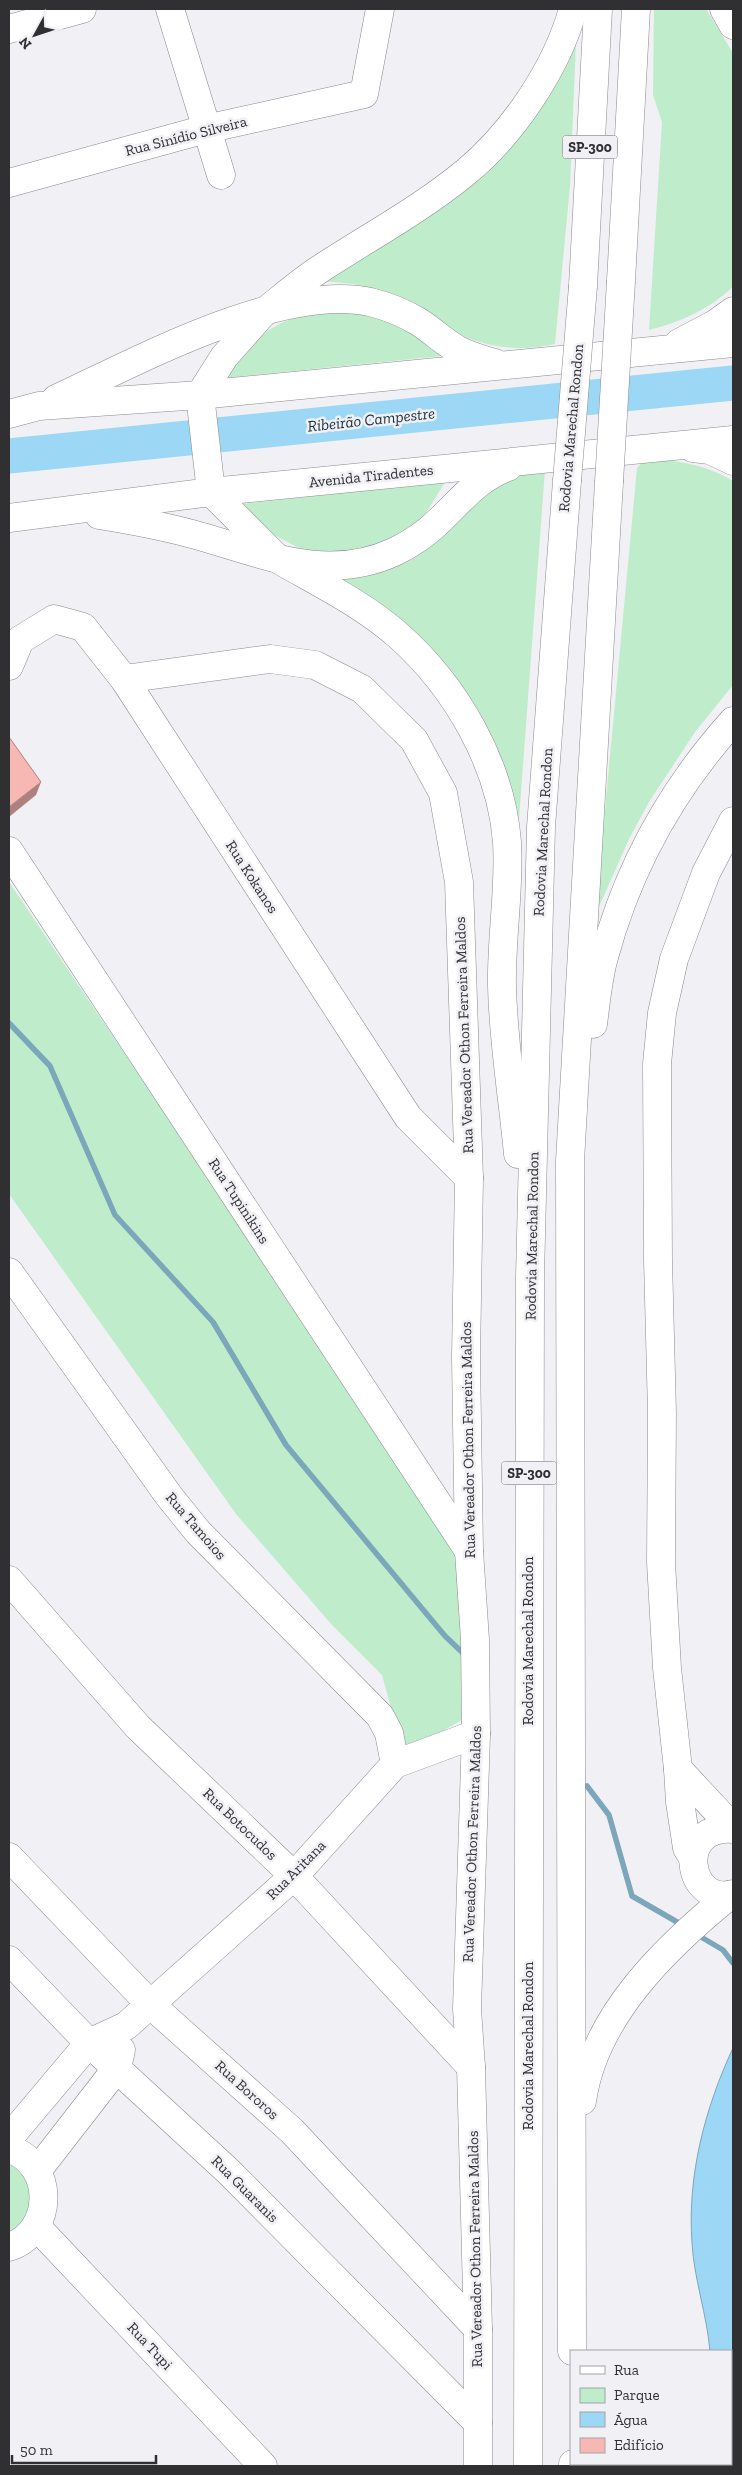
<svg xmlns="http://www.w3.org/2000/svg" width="742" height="2475" viewBox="0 0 742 2475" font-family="'Zilla Slab',serif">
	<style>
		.green { fill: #bfedcb }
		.water { fill: #9cd8f5; stroke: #7ca6ba }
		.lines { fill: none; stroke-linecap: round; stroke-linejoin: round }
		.stream { stroke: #7ca6ba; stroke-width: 5.5 }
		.river { stroke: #9cd8f5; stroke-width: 35 }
		.minor-casing { stroke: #8a8a8e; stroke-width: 29 }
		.major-casing { stroke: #8a8a8e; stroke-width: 29 }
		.highway-casing { stroke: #8a8a8e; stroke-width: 29 }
		.minor { stroke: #fff; stroke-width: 28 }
		.major { stroke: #fff; stroke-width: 28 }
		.highway { stroke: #fff; stroke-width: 28 }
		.highway-bridge-casing { stroke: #8a8a8e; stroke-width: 29; stroke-linecap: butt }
		.highway-bridge { stroke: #fff; stroke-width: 28 }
		.shaded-wall { fill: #ad817e }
		.building { fill: #f7b8b4; stroke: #ad817e }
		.labels { text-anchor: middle; stroke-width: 5; stroke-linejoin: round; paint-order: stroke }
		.shield { fill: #f0f0f5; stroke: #6a6a6c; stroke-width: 1 }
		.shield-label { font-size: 14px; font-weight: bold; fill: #303032 }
		.street-label { font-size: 15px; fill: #303032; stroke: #f0f0f5 }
		.water-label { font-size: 16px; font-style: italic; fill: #15313e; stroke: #f0f0f5 }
	</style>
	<rect width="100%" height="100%" fill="#f0f0f5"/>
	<!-- green -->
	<g class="green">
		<path d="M654 9H706L733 53V287C709 309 681 322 649 330L662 122 653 95Z"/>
		<path d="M576 42 570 186 555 344C494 357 459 336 407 308 396 302 385 293 374 289 356 283 335 282 317 281L416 226 464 192 486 172 508 149Z"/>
		<path d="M321 309 378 314 428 342 442 356 223 378C260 334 265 325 321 309Z"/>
		<path d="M659 460C685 461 710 467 733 481V685L695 732 649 802 629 839 595 916 637 468 643 461Z"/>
		<path d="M545 470 517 846 486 730 328 580 369 575 408 559 465 505 511 477Z"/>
		<path d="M445 482 426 513 413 526 399 536 349 554 313 552 297 547 265 530 241 504Z"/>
		<path d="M9 882 462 1555 475 1712 404 1754 382 1675 332 1625 236 1514 9 1194Z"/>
		<path d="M9 2155 18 2159 39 2198 9 2240Z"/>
	</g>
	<!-- water -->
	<path class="water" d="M733 2048V2466H709V2464H731V2351H710C707 2315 694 2279 692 2243 687 2176 705 2108 733 2048Z"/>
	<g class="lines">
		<!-- stream -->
		<g class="stream">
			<path d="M9 1023 50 1066 115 1215 213 1322 286 1445 445 1636 466 1656"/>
			<path d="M587 1786 609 1815 632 1896 684 1926"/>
			<path d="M696 1934 723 1950 733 1963"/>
		</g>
		<!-- river -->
		<path class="river" d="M9 456 733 383"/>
		<defs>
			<g id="minor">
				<path d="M170 9 221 175"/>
				<path d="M9 29 82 9"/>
				<path d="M9 183 206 129 364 94 380 9"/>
				<path d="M9 666 20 640 54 619 83 627 124 679 408 1117 469 1178"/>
				<path d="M124 679 270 659 315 665 362 689 414 740 443 793 459 882 469 1178 466 1358 469 1551 475 1640 476 1734 467 2009 471 2067 478 2329V2466"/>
				<path d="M9 851 469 1551"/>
				<path d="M9 1272 169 1496 198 1532 380 1716 389 1733 395 1764"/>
				<path d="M9 1580 138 1727 294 1876 471 2067"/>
				<path d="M678 1769 733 1828"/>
				<path d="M733 1829C673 1825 688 1907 733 1894"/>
				<path d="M692 1856 687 1848 680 1802 678 1769 667 1668 661 1562 662 1413 658 1260 657 1064 662 1013 674 959 706 873 733 821"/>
				<path d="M9 1857 150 2004 292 2131 478 2329"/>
				<path d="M9 1960 89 2043 228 2171 478 2423"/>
				<path d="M9 2138 89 2043 126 2026 294 1876 395 1764 476 1734"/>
				<path d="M9 2149C55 2163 55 2232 9 2247"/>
				<path d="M37 2171 117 2068 121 2050"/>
				<path d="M36 2226 263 2466"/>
			</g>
			<g id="major">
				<path d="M263 313 224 357 200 395 211 492 276 557"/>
				<path d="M679 343 715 324 733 311"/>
				<path d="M56 399C138 361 280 283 370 302 387 306 404 313 419 322 433 331 445 343 460 351 471 356 483 360 495 363"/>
				<path d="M9 414 39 406 200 395 733 343"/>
				<path d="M693 448 710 450 733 461"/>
				<path d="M99 515C130 520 162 526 192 534 259 552 325 584 394 552 411 544 427 533 440 520 462 499 479 477 508 467"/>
				<path d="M9 518 211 492 733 440"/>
			</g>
			<g id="highway">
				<path d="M724 9 733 25"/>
				<path d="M621 281 636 9"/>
				<path d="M583 286 598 9"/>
				<path d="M263 313C282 298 300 282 320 269 369 237 421 209 466 172 513 133 557 68 573 9"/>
				<path d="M281 561C321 584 364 605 399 636 456 687 501 764 507 842 510 887 501 939 502 985 503 1042 513 1099 518 1154"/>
				<path d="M593 1024C596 1002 598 978 604 957 628 868 672 789 733 721"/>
				<path d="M582 2101C594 2016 666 1947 730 1895"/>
				<path d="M572 2351 570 1161 609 482"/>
				<path d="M573 2464V2466"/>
				<path d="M528 2466 530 1277 541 827 567 481"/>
			</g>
		</defs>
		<!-- minor casing -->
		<use href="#minor" class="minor-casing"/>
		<!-- major casing -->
		<use href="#major" class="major-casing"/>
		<!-- highway casing -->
		<use href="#highway" class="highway-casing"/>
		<!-- minor -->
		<use href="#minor" class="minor"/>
		<!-- major -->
		<use href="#major" class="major"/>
		<!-- highway -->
		<use href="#highway" class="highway"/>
		<defs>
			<g id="highway-bridge">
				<path d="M567 481 583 286"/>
				<path d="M609 482 621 281"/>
			</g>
		</defs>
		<!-- highway-bridge casing -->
		<use href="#highway-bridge" class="highway-bridge-casing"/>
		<!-- highway-bridge -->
		<use href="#highway-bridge" class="highway-bridge"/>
	</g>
	<!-- shaded-wall -->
	<path class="shaded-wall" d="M41 782 36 795 9 817V807Z"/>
	<!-- building -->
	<path class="building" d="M9 737 41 782 9 807Z"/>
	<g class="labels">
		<!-- shield labels -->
		<g class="shield">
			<rect x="562.5" y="135.5" width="55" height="23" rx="4"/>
			<rect x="501.5" y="1461.5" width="55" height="23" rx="4"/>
		</g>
		<g class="shield-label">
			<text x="590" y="152">SP-300</text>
			<text x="529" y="1478">SP-300</text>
		</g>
		<!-- street labels -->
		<g class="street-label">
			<text transform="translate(186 136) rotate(-14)" y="5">Rua Sinídio Silveira</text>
			<text transform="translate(571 428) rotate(-85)" y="5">Rodovia Marechal Rondon</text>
			<text transform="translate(371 476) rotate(-6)" y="5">Avenida Tiradentes</text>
			<text transform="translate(543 832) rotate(-87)" y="5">Rodovia Marechal Rondon</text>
			<text transform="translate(252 877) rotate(57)" y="5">Rua Kokanos</text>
			<text transform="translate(464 1035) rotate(-92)" y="5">Rua Vereador Othon Ferreira Maldos</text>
			<text transform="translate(239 1201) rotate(57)" y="5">Rua Tupinikins</text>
			<text transform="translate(532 1236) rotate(-89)" y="5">Rodovia Marechal Rondon</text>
			<text transform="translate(468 1440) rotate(-91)" y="5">Rua Vereador Othon Ferreira Maldos</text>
			<text transform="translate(196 1526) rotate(49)" y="5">Rua Tamoios</text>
			<text transform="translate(528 1641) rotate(-90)" y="5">Rodovia Marechal Rondon</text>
			<text transform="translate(240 1824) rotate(44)" y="5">Rua Botocudos</text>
			<text transform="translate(472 1844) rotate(-88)" y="5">Rua Vereador Othon Ferreira Maldos</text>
			<text transform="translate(296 1870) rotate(-45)" y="5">Rua Aritana</text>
			<text transform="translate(528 2046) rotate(-90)" y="5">Rodovia Marechal Rondon</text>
			<text transform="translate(247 2090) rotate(42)" y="5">Rua Bororos</text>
			<text transform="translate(245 2189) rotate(45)" y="5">Rua Guaranis</text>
			<text transform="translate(475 2249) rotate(-91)" y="5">Rua Vereador Othon Ferreira Maldos</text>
			<text transform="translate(150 2346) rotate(47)" y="5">Rua Tupi</text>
		</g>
		<!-- water labels -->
		<g class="water-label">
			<text transform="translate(371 419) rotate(-6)" y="6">Ribeirão Campestre</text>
		</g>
	</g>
	<!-- border -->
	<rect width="742" height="2475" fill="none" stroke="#303032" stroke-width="20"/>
	<!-- legend -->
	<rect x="570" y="2350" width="162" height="115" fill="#f0f0f5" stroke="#a3a3a7"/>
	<rect x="580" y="2366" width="25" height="8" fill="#ffffff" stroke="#a3a3a7"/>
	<text x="614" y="2375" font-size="15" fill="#303032">Rua</text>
	<rect x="580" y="2388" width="25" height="15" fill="#bfedcb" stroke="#a3a3a7"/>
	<text x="614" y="2400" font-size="15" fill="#303032">Parque</text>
	<rect x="580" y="2412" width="25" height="15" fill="#9cd8f5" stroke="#a3a3a7"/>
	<text x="614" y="2425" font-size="15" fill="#303032">Água</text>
	<rect x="580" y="2438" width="25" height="15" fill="#f7b8b4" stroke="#a3a3a7"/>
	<text x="614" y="2450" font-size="15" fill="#303032">Edifício</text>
	<!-- north arrow -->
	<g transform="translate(35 35) rotate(230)" stroke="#f0f0f5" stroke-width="4" paint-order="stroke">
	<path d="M0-4L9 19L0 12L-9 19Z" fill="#303032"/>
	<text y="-8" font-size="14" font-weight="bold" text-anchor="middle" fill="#303032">N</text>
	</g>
	<!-- scale -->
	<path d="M12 2455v8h144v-8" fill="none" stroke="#303032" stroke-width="2.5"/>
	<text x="20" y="2455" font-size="15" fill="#303032" stroke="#f0f0f5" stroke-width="4" paint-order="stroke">50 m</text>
</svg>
